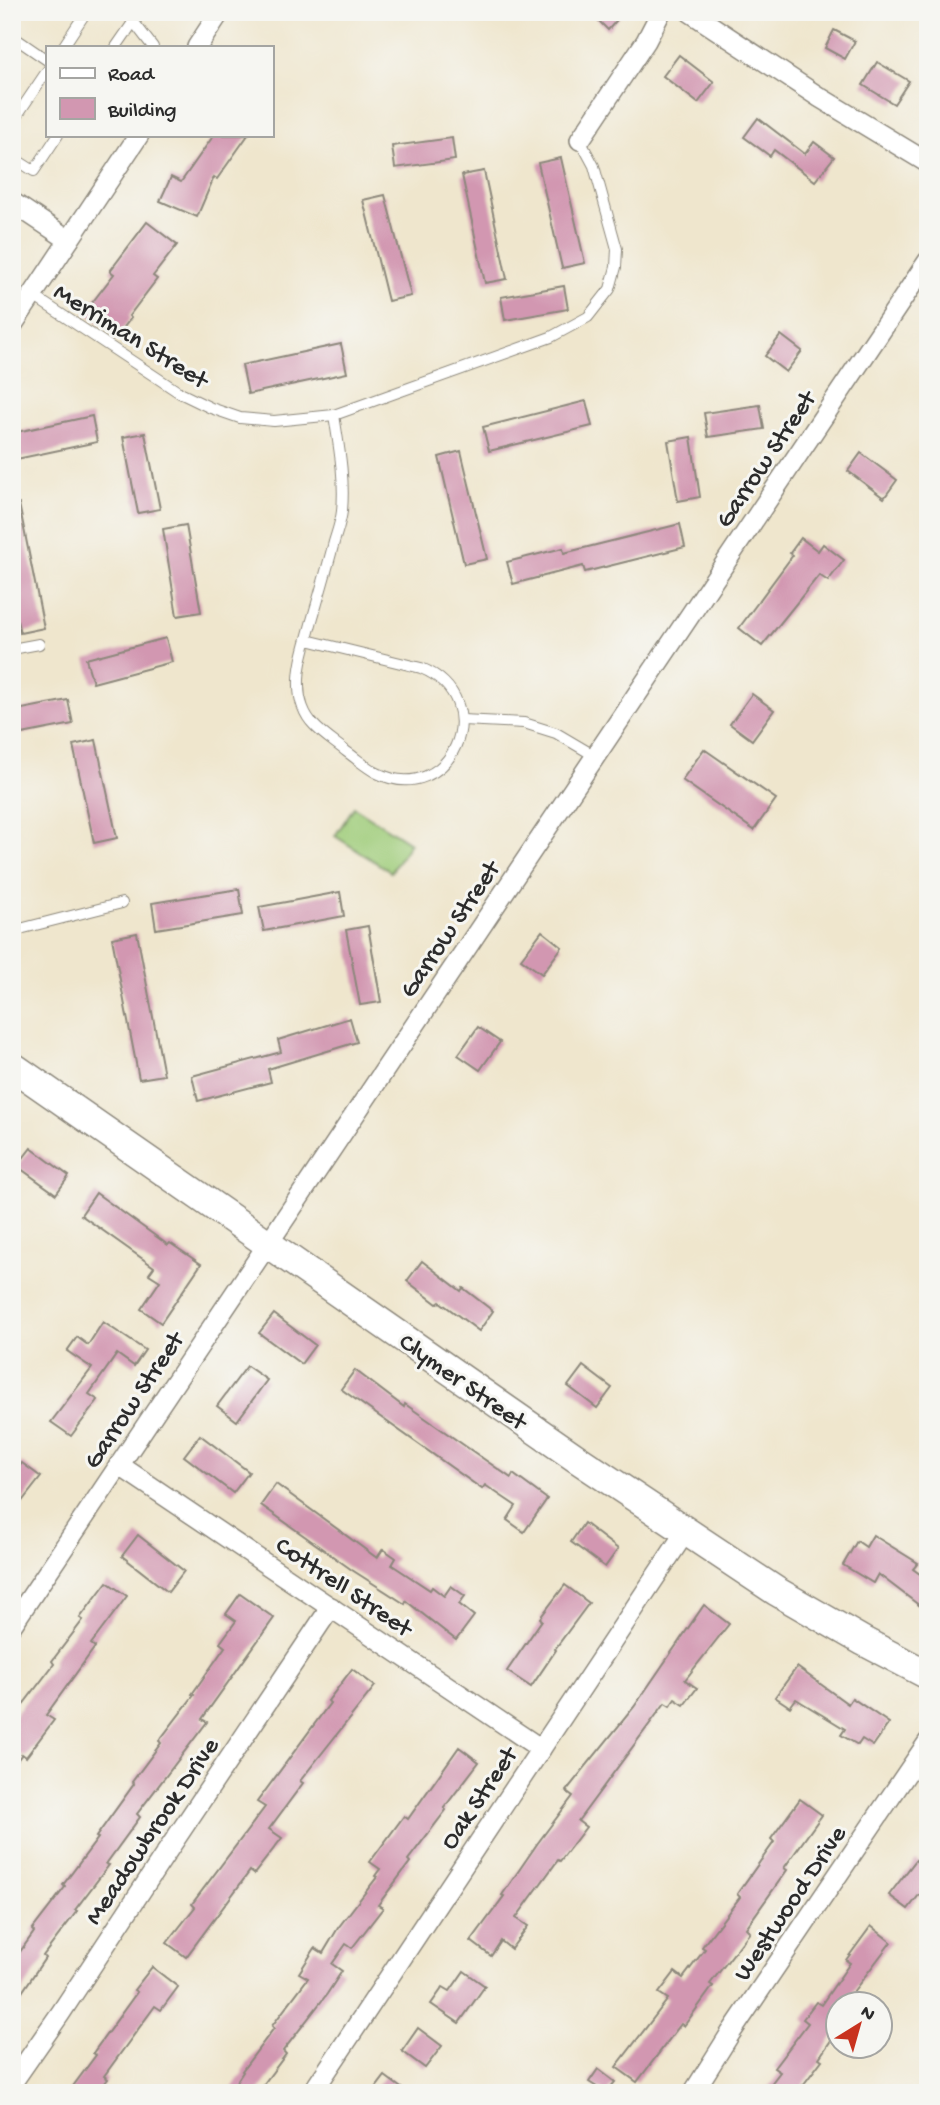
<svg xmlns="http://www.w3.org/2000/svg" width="940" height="2105" viewBox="0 0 940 2105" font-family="'Gochi Hand',sans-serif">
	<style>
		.green { fill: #9fcc79; stroke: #657c52; stroke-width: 2 }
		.building { fill: #d297b1 }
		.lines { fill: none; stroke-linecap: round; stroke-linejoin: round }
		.lane-casing { stroke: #8d887c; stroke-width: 12 }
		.street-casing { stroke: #8d887c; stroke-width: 22 }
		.secondary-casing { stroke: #8d887c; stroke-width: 31 }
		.lane { stroke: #fff; stroke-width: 10 }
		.street { stroke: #fff; stroke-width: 19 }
		.secondary { stroke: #fff; stroke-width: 28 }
		.labels { text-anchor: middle; stroke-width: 6; stroke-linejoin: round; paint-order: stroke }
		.street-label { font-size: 26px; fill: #2b2b2b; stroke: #f6f6f2 }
	</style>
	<rect width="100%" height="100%" fill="#f6f6f2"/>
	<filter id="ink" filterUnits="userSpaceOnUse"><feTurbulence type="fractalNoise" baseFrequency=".0143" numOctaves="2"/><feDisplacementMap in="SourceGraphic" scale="14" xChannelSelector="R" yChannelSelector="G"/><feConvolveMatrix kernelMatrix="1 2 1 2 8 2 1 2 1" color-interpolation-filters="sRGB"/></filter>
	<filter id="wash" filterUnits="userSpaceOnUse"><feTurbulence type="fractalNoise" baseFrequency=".00686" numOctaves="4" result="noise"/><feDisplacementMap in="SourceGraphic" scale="28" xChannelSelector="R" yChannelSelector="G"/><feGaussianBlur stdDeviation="1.57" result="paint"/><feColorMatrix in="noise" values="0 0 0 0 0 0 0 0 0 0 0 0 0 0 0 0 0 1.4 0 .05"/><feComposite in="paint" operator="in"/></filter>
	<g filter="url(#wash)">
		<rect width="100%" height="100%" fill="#efe6cd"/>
		<!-- green -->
		<path class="green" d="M354 807 410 843 391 872 335 836Z"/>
		<g id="blocks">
			<!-- building -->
			<g class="building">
				<path d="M590 12H624L608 30Z"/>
				<path d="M834 30 855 41 845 59 825 48Z"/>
				<path d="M679 55 714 82 698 103 663 76Z"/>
				<path d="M877 62 909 81 894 104 863 85Z"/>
				<path d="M758 118 805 154 814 142 834 157 815 181 774 150 770 156 744 137Z"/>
				<path d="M214 135H248L217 179 214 177 197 217 160 201 171 177 181 182Z"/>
				<path d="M452 138 455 160 395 168 392 146Z"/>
				<path d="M561 158 585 263 562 268 538 163Z"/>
				<path d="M484 171 507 279 485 283 462 175Z"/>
				<path d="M385 195 411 296 388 301 363 200Z"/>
				<path d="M147 222 177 245 153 276 157 279 129 316 131 318 117 336 85 312 114 274 110 271Z"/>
				<path d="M564 286 568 309 505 320 501 297Z"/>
				<path d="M781 335 802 351 786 372 765 356Z"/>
				<path d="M341 344 347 373 248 394 242 365Z"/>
				<path d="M586 401 592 426 489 451 483 427Z"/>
				<path d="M760 405 764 429 708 437 704 413Z"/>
				<path d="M92 416 97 442 12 460V433Z"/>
				<path d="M145 433 160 509 138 513 123 437Z"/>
				<path d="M691 437 700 497 678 501 668 441Z"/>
				<path d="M461 451 487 559 464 564 439 457Z"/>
				<path d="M861 453 897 480 884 498 848 471Z"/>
				<path d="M19 504 44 628 20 633 12 598V505Z"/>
				<path d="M680 524 685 547 585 572 583 566 513 584 507 562 563 548 564 553Z"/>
				<path d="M186 525 201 612 177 616 163 529Z"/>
				<path d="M801 538 818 551 823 544 844 560 828 581 819 575 762 646 739 628 793 555 790 553Z"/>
				<path d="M166 638 172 662 93 683 86 659Z"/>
				<path d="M752 694 774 710 752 740 730 724Z"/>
				<path d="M68 700 73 724 12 736V711Z"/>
				<path d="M96 740 117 838 94 843 73 745Z"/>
				<path d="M704 749 776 799 754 830 682 780Z"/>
				<path d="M239 889 243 915 156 929 152 903Z"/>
				<path d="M340 892 344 916 264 931 259 907Z"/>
				<path d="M368 926 381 1002 360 1005 346 930Z"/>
				<path d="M542 931 562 947 542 974 521 959Z"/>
				<path d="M137 933 164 1075 139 1079 112 938Z"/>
				<path d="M350 1018 357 1042 268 1069 271 1082 198 1101 192 1076 281 1052 278 1040Z"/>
				<path d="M478 1027 500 1042 480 1070 458 1055Z"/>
				<path d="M31 1148 69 1176 56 1194 17 1166Z"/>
				<path d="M96 1193 168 1245 170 1243 201 1264 161 1323 141 1309 160 1281 149 1274 154 1267 81 1215Z"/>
				<path d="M422 1261 461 1291 463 1288 493 1311 479 1331 440 1302 437 1304 407 1281Z"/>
				<path d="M274 1314 315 1345 301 1364 259 1333Z"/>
				<path d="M103 1322 145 1350 134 1366 117 1354 89 1394 98 1400 71 1436 51 1422 92 1368 67 1351 77 1337 88 1345Z"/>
				<path d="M247 1366 267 1380 237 1421 217 1406Z"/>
				<path d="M583 1366 612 1388 597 1408 568 1386Z"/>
				<path d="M355 1370 404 1407 405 1404 511 1478 513 1474 547 1499 524 1532 507 1520 516 1506 485 1485 482 1489 341 1389Z"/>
				<path d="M200 1435 249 1472 233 1493 184 1456Z"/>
				<path d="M22 1463 41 1477 12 1514V1476Z"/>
				<path d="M276 1484 377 1558 383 1549 396 1558 392 1565 430 1590 432 1587 444 1596 451 1586 465 1596 459 1604 474 1616 456 1640 406 1601 405 1604 352 1570 261 1505Z"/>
				<path d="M584 1523 618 1549 605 1567 571 1542Z"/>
				<path d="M138 1535 184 1571 168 1592 122 1556Z"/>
				<path d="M873 1535 918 1563 913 1569 928 1580V1612L878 1574 873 1583 843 1565 857 1541 866 1547Z"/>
				<path d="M107 1582 127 1596 91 1644 95 1647 46 1715 54 1720 26 1757 22 1754 12 1767V1719L54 1664 52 1661 83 1620 80 1618Z"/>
				<path d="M565 1585 589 1603 555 1649 556 1650 531 1687 507 1671 542 1620 540 1618Z"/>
				<path d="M240 1594 274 1618 202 1719 207 1722 137 1814 140 1817 106 1864 109 1865 75 1910 77 1911 43 1956 45 1958 12 2007V1963L34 1932 32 1930 65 1887 63 1885 98 1838 96 1837 134 1784 132 1782 161 1743 159 1741 194 1695 192 1694 225 1647 220 1643 236 1621 226 1614Z"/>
				<path d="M704 1605 729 1624 685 1680 697 1688 684 1705 675 1699 670 1706 665 1703 578 1821 586 1827 560 1861 558 1860 516 1918 528 1926 511 1949 501 1941 491 1956 471 1941 504 1896 502 1895 537 1844 573 1796 566 1791 634 1707Z"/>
				<path d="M797 1667 848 1704 852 1698 889 1723 873 1746 862 1739 858 1745 841 1735 845 1729 796 1699 790 1707 775 1697Z"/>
				<path d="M352 1669 375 1686 300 1781 303 1783 269 1829 282 1838 254 1874 250 1871 186 1957 167 1943 195 1907 192 1904 265 1807 257 1802 330 1703 328 1701Z"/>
				<path d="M459 1747 479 1762 444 1808 446 1810 408 1860 410 1862 378 1905 383 1908 352 1948 346 1944 332 1964 342 1971 327 1994 283 2051 286 2054 257 2093H229L243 2072 242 2071 274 2028 272 2026 308 1978 299 1973 315 1948 323 1953 338 1928 377 1877 375 1876 380 1869 370 1862 404 1816 408 1819Z"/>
				<path d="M800 1799 822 1815 784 1868 787 1870 746 1928 750 1932 710 1984 713 1986 684 2026 681 2024 637 2082 616 2067 668 1999 659 1993 675 1972 683 1978 705 1949 702 1947 740 1897 737 1894 774 1842 771 1839Z"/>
				<path d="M916 1860 928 1869V1901L919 1895 908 1909 889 1895Z"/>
				<path d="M871 1926 891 1942 853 1992 870 2004H838V2030L819 2058 822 2060 797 2093H764L780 2072 774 2068 808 2023 803 2019 816 2002 821 2005 850 1963 846 1960Z"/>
				<path d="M152 1967 178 1987 161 2010 155 2006 104 2076 108 2079 97 2093H68L96 2055 93 2053 137 1992 134 1990Z"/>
				<path d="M464 1971 485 1986 459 2023 431 2004 443 1987 450 1991Z"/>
				<path d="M418 2028 442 2046 425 2068 402 2051Z"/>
				<path d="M598 2069 615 2082 606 2093 589 2082Z"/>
				<path d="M385 2076 408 2093H372Z"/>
			</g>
		</g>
	</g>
	<g filter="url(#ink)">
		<use href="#blocks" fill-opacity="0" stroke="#8d887c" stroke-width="2"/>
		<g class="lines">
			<defs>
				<g id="lane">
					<path d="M126 12 153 47"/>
					<path d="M12 36 47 60"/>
					<path d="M63 47 86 12"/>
					<path d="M116 47 134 21"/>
					<path d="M12 123 47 71"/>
					<path d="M12 157 34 171 58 135"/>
					<path d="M32 295 180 393 211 408 240 418 274 421 334 415 551 337 588 317 610 289 616 267 617 249 594 166 580 140"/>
					<path d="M307 640 421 668C499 700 450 809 377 773 367 768 357 759 347 752 336 743 323 735 314 725 304 715 299 700 299 686 298 666 306 643 311 624 319 596 327 569 334 542 337 532 341 521 342 511 345 478 339 447 334 415"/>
					<path d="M12 649 39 644"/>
					<path d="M462 720 524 723 556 733 595 756"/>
					<path d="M12 931 122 903"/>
				</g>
				<g id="street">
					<path d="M690 12 819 97 928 163"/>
					<path d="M197 47 220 12"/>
					<path d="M580 140 646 41 661 12"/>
					<path d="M12 202 69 240"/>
					<path d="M12 326 139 135"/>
					<path d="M119 1465 541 1749"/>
					<path d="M12 1625 928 261"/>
					<path d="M12 2083 60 2014 168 1850 331 1607"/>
					<path d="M312 2093 686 1531"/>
					<path d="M693 2093 730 2034 928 1742"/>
				</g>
				<path id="secondary" d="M12 1066 576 1458 776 1591 863 1641 928 1675"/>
			</defs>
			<!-- lane casing -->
			<use href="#lane" class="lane-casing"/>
			<!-- street casing -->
			<use href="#street" class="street-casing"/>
			<!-- secondary casing -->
			<use href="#secondary" class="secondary-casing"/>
			<!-- lane -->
			<use href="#lane" class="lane"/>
			<!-- street -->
			<use href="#street" class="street"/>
			<!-- secondary -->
			<use href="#secondary" class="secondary"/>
		</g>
	</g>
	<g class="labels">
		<!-- street labels -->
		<g class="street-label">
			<text transform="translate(132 334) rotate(32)" y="9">Merriman Street</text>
			<text transform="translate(764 458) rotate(-56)" y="9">Garrow Street</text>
			<text transform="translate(448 928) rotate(-56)" y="9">Garrow Street</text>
			<text transform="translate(464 1380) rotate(35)" y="9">Clymer Street</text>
			<text transform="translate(132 1399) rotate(-56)" y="9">Garrow Street</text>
			<text transform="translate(345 1585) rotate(34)" y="9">Cottrell Street</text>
			<text transform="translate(477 1797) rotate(-56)" y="9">Oak Street</text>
			<text transform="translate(150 1830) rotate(-56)" y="9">Meadowbrook Drive</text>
			<text transform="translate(788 1902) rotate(-56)" y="9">Westwood Drive</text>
		</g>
	</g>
	<!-- margin -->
	<rect width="940" height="2105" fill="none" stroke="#f6f6f2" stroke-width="42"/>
	<!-- legend -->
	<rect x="46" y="46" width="228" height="91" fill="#f6f6f2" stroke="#a5a5a2" stroke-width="2"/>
	<rect x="60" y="68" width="35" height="10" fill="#ffffff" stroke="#a5a5a2" stroke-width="2"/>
	<text x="108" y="80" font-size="21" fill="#2b2b2b">Road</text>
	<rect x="60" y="98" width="35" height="21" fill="#d297b1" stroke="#a5a5a2" stroke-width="2"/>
	<text x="108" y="116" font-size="21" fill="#2b2b2b">Building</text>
	<!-- north arrow -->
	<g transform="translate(859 2025) rotate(37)"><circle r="33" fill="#f6f6f2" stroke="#a5a5a2" stroke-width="2"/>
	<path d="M0-5L12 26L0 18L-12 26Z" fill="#c8321e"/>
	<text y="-10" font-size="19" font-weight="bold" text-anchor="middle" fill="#2b2b2b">N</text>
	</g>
</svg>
